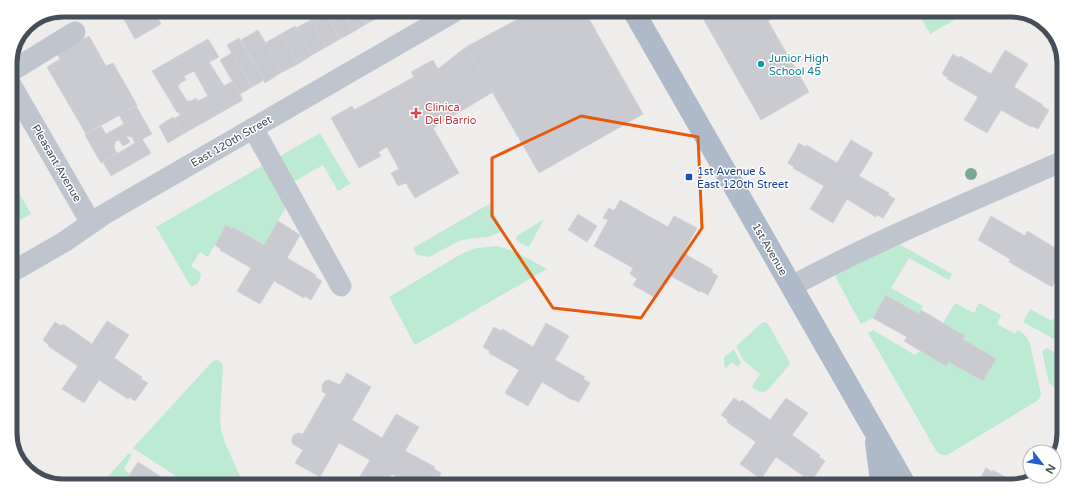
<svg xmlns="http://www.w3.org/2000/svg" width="1074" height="496" viewBox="0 0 1074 496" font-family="'Varela Round',sans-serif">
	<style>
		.green { fill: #bdead3 }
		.building { fill: #cacbd1; stroke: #d1d2d8; fill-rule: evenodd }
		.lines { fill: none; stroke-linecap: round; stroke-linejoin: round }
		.minor { stroke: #bec5ce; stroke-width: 21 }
		.major { stroke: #aeb9ca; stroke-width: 22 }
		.tree { fill: #7ca997 }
		.marked { fill: none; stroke: #e8590c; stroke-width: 3; stroke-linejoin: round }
		.culture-dot { fill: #0f9aa8; stroke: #fff; stroke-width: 1.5 }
		.health-dot { fill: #e0444e; stroke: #fff; stroke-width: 1.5 }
		.transit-dot { fill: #1a4fb4; stroke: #fff; stroke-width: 1.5 }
		.labels { text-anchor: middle; stroke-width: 3; stroke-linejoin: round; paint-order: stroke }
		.culture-label { font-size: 11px; fill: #0d838f; stroke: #fff; text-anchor: start }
		.health-label { font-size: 11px; fill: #be3a42; stroke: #fff; text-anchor: start }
		.street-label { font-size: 11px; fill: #464e58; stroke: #fff }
		.transit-label { font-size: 11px; fill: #164399; stroke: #fff; text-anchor: start }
		.rim { fill: none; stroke: #464e58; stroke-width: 5 }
	</style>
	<rect width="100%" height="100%" fill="#efecec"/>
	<!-- green -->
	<g class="green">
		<path d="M919 14H965L930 34Z"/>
		<path d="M320 133 350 184 338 191 323 165 297 180 292 181 275 159Z"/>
		<path d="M267 163 290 200 264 245 234 227 232 229 226 225 208 257 200 252 191 266 200 272 201 275 198 283 191 287 156 227Z"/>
		<path d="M10 177 31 214 13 224 10 220Z"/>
		<path d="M489 204 504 231 488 237 468 239 459 241 429 257 417 255 413 248Z"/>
		<path d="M544 219 529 247 517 241 516 238 518 235Z"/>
		<path d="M897 243 952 274 949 280 909 258 891 288 923 306 919 314 886 295 873 318 861 324 836 278 837 271Z"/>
		<path d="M497 246 514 251 547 269 415 345 389 297 463 253 477 248Z"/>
		<path d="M955 303 974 313 979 303 1001 315 997 324 1015 334 1018 330C1025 335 1027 336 1030 344L1041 394 1040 398 1037 401 947 455H942L937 452 868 333 873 330 915 355 920 351 946 366 949 362 982 381 996 359 963 339 965 336 943 323Z"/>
		<path d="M1030 309 1052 321 1060 310 1061 311V343L1023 322Z"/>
		<path d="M765 322 768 324 788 359 790 364 768 390C761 394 758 391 752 387L760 374 744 361 736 346 762 323Z"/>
		<path d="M1047 348 1061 356V388H1055L1049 383 1042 351Z"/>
		<path d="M734 349 741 363 738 367 731 362 726 369 724 364V357Z"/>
		<path d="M217 360 220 361 223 365 220 418 221 429 225 443 243 483 185 482 133 448 213 361Z"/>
		<path d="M129 453 132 455 124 469 129 473 130 475 125 482H103Z"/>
	</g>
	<!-- building -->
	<g class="building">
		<path d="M119 10H153L161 24 135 39Z"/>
		<path d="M306 11H324L340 39 326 47Z"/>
		<path d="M324 11H342L353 32 340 39Z"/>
		<path d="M342 11H359L366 24 353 32Z"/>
		<path d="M359 11H376L379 17 366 24Z"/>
		<path d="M378 11H392L382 17Z"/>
		<path d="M531 12H585L643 114 539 173 466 47Z"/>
		<path d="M700 13H782L768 21 809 92 761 120Z"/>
		<path d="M311 20 326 47 312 55 296 28Z"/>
		<path d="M295 26 312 55 298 64 281 34Z"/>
		<path d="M258 30 282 72 265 83 241 40Z"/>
		<path d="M281 34 298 64 282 72 265 43Z"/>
		<path d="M89 36 106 66 113 63 137 105 86 134 47 67 60 59 55 50 74 44Z"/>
		<path d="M239 38 264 80 252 87 227 45Z"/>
		<path d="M208 39 219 57 209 62 224 86 233 81 243 100 183 134 174 119 180 115 179 113 177 112 152 71ZM194 71 208 96 198 101 196 98 191 101H187L178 87 180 83 186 80 184 76Z"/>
		<path d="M466 47 493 92 433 128 459 173 415 198 406 183 398 186 391 173 399 169 387 147 378 152 381 156 359 168 331 118 352 106 354 110 414 77 411 72 433 60 438 69Z"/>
		<path d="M1005 50 1028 64 1014 87 1043 105 1042 106 1049 110 1038 129 1032 126 1031 127 1001 110 987 133 964 120 978 97 947 79 948 78 942 74 953 54 959 58 960 56 991 74Z"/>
		<path d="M232 53 252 87 240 94 220 60Z"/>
		<path d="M136 106 152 134 135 143 132 137 126 136 130 142 123 146 119 140 115 142 114 148 117 153 101 163 85 135 101 126 106 134 124 124 119 115Z"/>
		<path d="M173 117 183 134 168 143 159 126Z"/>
		<path d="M142 139 151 153 111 176 103 162Z"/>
		<path d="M851 140 873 153 859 176 889 193 888 195 895 199 883 218 877 215 876 217 847 199 833 223 810 209 824 186 793 168 794 167 788 163 799 143 805 147 806 145 837 163Z"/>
		<path d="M620 200 668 227 674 216 697 228 683 253 713 270 711 272 718 276 708 295 701 291 700 292 669 275 656 298 633 285 637 279 630 274 633 268 594 246 608 220 603 218 609 208 614 211Z"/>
		<path d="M578 214 597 226 587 242 568 230Z"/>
		<path d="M991 216 1025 236 1027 231 1062 252V287L1054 283 1052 287 1009 262 1010 259 978 240Z"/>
		<path d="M278 221 300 235 287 258 316 275 315 277 322 281 311 300 305 296 304 298 274 281 260 304 237 291 251 268 220 250 221 249 215 245 226 225 232 229 233 227 264 245Z"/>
		<path d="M886 295 919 314 921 310 965 336 963 339 996 359 983 381 949 362 946 366 904 341 907 337 873 318Z"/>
		<path d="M107 321 129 335 114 358 142 377 141 379 148 383 135 401 129 397 128 399 99 380 84 403 62 389 78 366 48 346 49 345 43 340 55 322 61 326 63 324 92 344Z"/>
		<path d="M546 323 569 336 555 360 585 377 583 379 590 383 579 402 572 399V400L542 382 528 406 505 393 519 370 489 353 490 351 483 347 494 327 501 331 502 329 533 347Z"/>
		<path d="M347 373 371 387 352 420 382 438 396 414 419 427 405 451 435 467 434 469 441 473 435 484 409 483 392 474 386 483H356L370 460 339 443 320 477 295 463 303 450 293 444 292 441V438L294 435 298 433 303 434 326 394 322 391V385L325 381 329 380 340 385Z"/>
		<path d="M734 398 740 402 742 400 770 420 786 398 808 413 792 435 820 455 819 457 825 461 812 480 806 475 805 477 776 457 761 479 740 464 756 442 727 422 728 420 721 415Z"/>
		<path d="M138 462 169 482H125Z"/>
		<path d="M986 468 992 472 993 470 1017 484 1011 486H976Z"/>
	</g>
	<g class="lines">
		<!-- minor -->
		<g class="minor">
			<path d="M10 72 75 32"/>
			<path d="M10 83 91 223"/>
			<path d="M253 128 341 286"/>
			<path d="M10 273 64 242 103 215 454 12"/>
			<path d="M792 286C879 239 972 201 1063 161"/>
		</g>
		<!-- major -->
		<g class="major">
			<path d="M634 12 906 486"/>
			<path d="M876 442 880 473 883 485"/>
		</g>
	</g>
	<!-- trees -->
	<circle class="tree" cx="971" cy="174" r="6"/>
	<!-- marked area -->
	<path class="marked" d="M581 116 698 137 702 228 641 318 553 308 492 216V158Z"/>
	<!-- markers -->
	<circle class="culture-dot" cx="761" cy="64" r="4"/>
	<path class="health-dot" d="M414 107h4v4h4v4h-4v4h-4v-4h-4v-4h4z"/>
	<rect class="transit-dot" x="685" y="173" width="8" height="8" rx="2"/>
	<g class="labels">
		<!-- culture labels -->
		<g class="culture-label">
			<text x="769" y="62">Junior High<tspan x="769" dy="13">School 45</tspan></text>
		</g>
		<!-- health labels -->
		<g class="health-label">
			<text x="425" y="111">Clinica<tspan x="425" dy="13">Del Barrio</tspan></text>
		</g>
		<!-- street labels -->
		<g class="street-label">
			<text transform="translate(231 141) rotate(-30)" y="4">East 120th Street</text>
			<text transform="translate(57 163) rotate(60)" y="4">Pleasant Avenue</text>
			<text transform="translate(770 249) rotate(60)" y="4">1st Avenue</text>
		</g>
		<!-- transit labels -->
		<g class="transit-label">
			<text x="697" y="175">1st Avenue &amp;<tspan x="697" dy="13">East 120th Street</tspan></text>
		</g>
	</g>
	<!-- crop -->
	<path d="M0 0H1074V496H0ZM63 17H1011A46 46 0 0 1 1057 63V433A46 46 0 0 1 1011 479H63A46 46 0 0 1 17 433V63A46 46 0 0 1 63 17Z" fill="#fff" fill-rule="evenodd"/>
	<path class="rim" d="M63 17H1011A46 46 0 0 1 1057 63V433A46 46 0 0 1 1011 479H63A46 46 0 0 1 17 433V63A46 46 0 0 1 63 17Z"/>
	<!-- north arrow -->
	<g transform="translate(1042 464) rotate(121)"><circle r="19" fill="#ffffff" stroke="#b5b8bc"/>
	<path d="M0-3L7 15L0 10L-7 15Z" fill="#265ecf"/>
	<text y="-6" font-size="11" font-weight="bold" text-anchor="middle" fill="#464e58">N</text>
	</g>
</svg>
